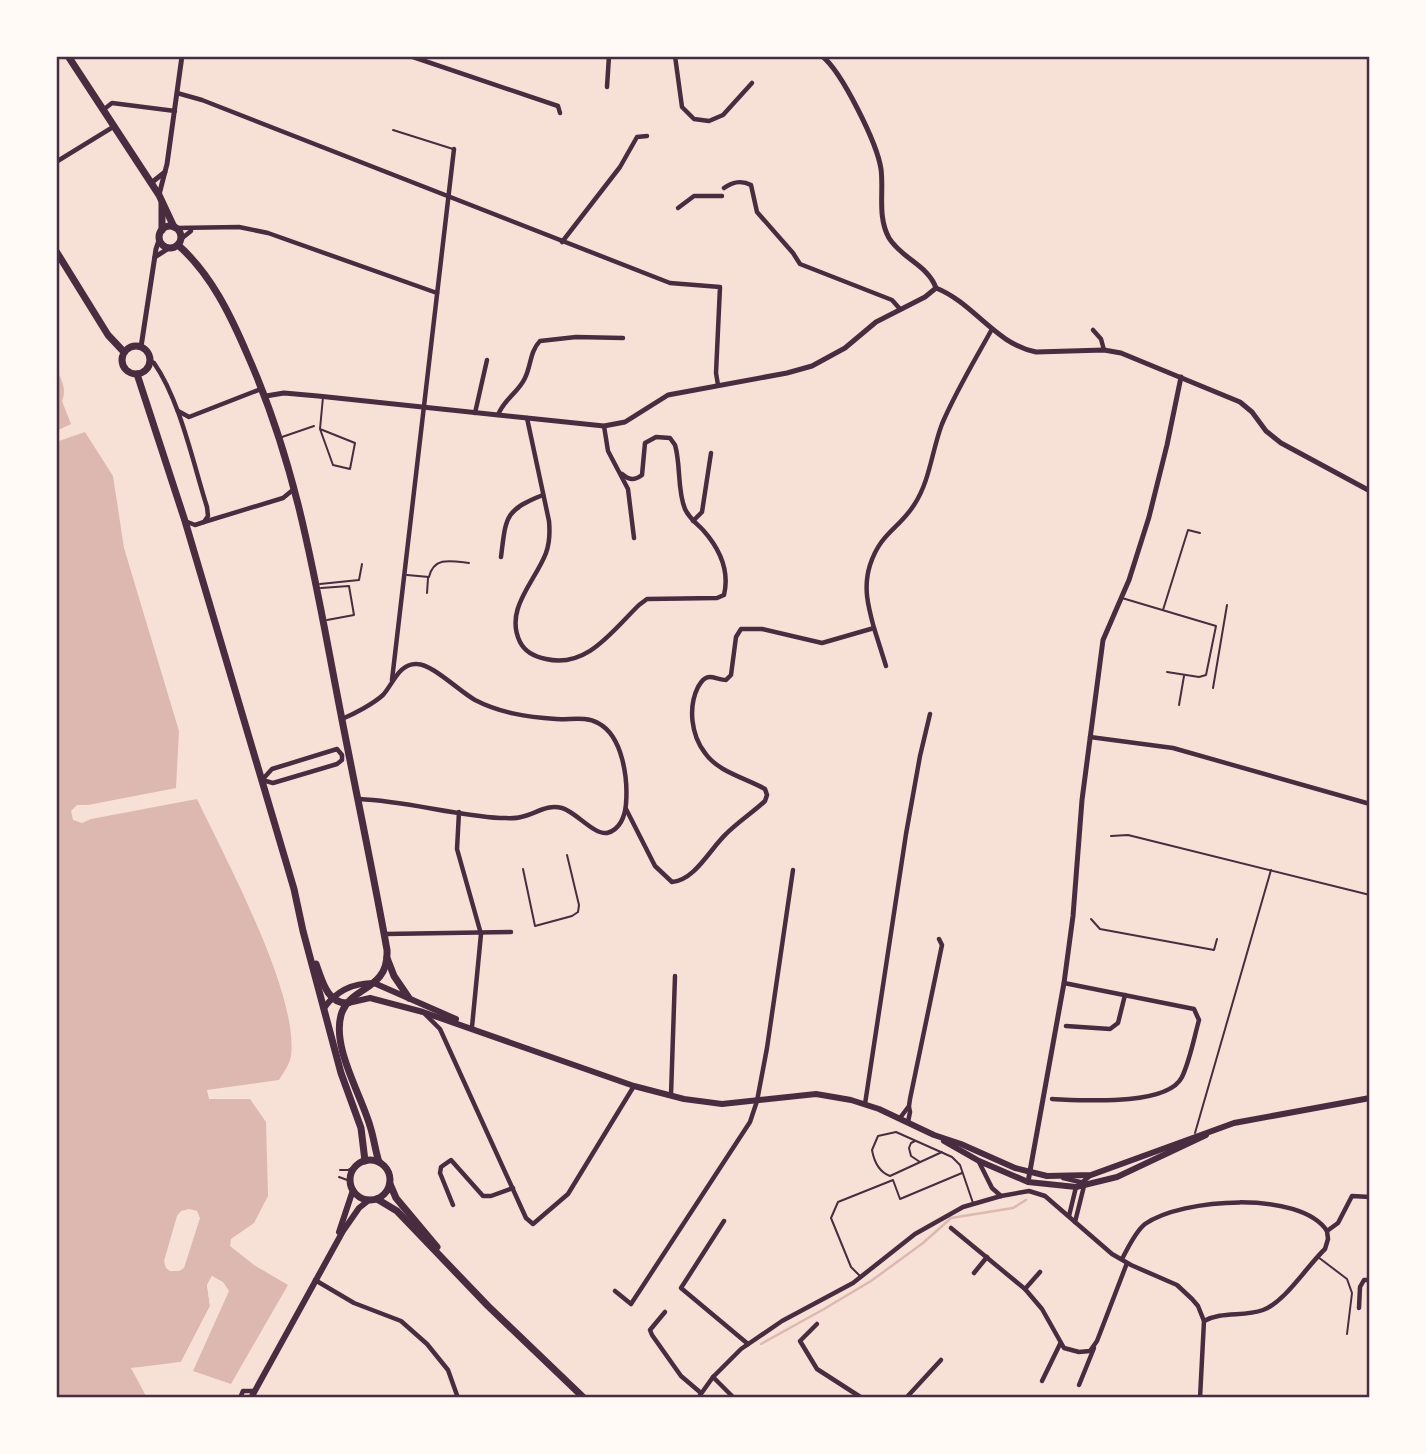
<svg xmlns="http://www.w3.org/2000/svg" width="1426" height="1454" viewBox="0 0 1426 1454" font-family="Literata,serif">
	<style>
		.water { fill: #dcb8b0 }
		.pier { fill: #f7e1d7 }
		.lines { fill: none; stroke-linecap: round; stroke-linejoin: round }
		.stream { stroke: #dcb8b0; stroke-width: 2.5 }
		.service { stroke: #4a2c40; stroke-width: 2 }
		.minor { stroke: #4a2c40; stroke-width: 4.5 }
		.tertiary { stroke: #4a2c40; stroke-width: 5 }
		.secondary { stroke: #4a2c40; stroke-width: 6 }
		.primary { stroke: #4a2c40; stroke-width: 7 }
		.neatline { fill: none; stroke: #4a2c40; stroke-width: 2.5 }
	</style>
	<rect width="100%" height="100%" fill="#f7e1d7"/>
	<!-- water -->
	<g class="water">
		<path d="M56 369C62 380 67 390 62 401L71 424 56 431Z"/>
		<path d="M85 432 113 476 124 548 179 731 176 788 88 805H77L71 811 73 820 82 823 91 819 197 799C225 858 299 994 291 1056 290 1064 283 1073 279 1080L207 1090 209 1099H250L266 1122 268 1196 254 1223 231 1239 230 1246 254 1265 288 1285 231 1384 193 1371 229 1291 223 1282 212 1276 207 1285 210 1306 181 1362 131 1368 147 1398H56V442Z"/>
	</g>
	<!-- pier -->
	<g class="pier">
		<path d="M189 1209 197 1211 200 1218 184 1268 179 1271H170L166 1268 164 1261 177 1216 181 1211Z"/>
		<path d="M212 1276 225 1285 224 1289 213 1281 211 1285 214 1307 184 1364 175 1366 172 1363 181 1362 210 1306 207 1285Z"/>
	</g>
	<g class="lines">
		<!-- stream -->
		<path class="stream" d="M761 1344 824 1309 871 1281 923 1243 951 1218 1013 1208 1026 1200"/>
		<!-- service -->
		<g class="service">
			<path d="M393 130 453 149"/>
			<path d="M320 429 355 443 350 469 333 465 320 429 323 397"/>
			<path d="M282 437 314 426"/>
			<path d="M407 575 429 577C434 556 452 561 469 563"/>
			<path d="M320 584 359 580 362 564"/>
			<path d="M321 588 349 586 354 615 327 620"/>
			<path d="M427 593 428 578"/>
			<path d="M1122 598 1216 626 1206 675 1199 677 1167 672"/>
			<path d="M1163 610 1188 530 1200 533"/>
			<path d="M1213 688 1227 605"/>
			<path d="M1179 705 1184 676"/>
			<path d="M1111 836 1128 835 1370 895"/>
			<path d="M523 869 535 926 572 916 578 912 579 905 567 855"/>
			<path d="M1091 919 1100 929 1214 950 1217 939"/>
			<path d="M1195 1133 1271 870"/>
			<path d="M915 1141 911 1143 909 1148 911 1156 920 1162"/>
			<path d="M942 1152 890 1176C879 1172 874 1161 872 1150L878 1136 896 1132 952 1157 960 1165 973 1203"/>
			<path d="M340 1170H348L356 1166"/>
			<path d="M339 1177 350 1181"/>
			<path d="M1318 1257 1347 1279 1352 1293 1347 1334"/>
			<path d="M860 1276 851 1267 831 1218 838 1202 893 1180 900 1199 962 1173"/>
		</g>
		<!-- minor -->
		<g class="minor">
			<path d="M410 56 558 106 560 113"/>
			<path d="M675 56 682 107 694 119 709 121 723 115 752 83"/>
			<path d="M607 87 609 56"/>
			<path d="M177 93 202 100 670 283 720 287 716 373 718 385"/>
			<path d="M103 110 112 103 175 111"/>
			<path d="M56 162 113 127"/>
			<path d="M724 188C732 182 742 180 751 185L757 212 793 253 800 264 892 300 900 309"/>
			<path d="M678 208 694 196H722"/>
			<path d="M176 228 239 227 268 233 437 293"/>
			<path d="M181 239 191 231"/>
			<path d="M562 242 620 167 637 137 647 136"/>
			<path d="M1093 330 1101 339 1104 350"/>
			<path d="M150 361 154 363C180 400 193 463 207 507L208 516 204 522 195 525 185 521"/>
			<path d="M178 411 189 417 261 389"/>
			<path d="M475 413 487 360"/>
			<path d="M498 415C504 399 518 393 525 378 531 366 530 351 540 341L576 337 623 338"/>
			<path d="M527 418 549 521C550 532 550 542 546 553 535 582 504 609 520 642 525 652 536 657 546 659 587 669 613 630 639 605L647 599 717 598 724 595C730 570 719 548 703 530 696 523 689 518 685 509 677 490 681 465 675 445L670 438 656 437 645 443 642 475C634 481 629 480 622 474"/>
			<path d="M604 426 608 451 628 489 634 538"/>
			<path d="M693 521 702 512 711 453"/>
			<path d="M204 522 283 498 294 489"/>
			<path d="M501 557C506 518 504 510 543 495"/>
			<path d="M874 628 886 666"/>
			<path d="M392 680 454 149"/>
			<path d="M342 719C354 714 373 704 383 695 393 684 399 663 417 664 432 664 459 691 475 700 500 713 527 717 556 719 570 720 586 716 598 723 623 736 628 779 626 804 625 816 620 830 607 833 594 835 576 812 562 808 546 804 536 814 521 817 515 819 507 818 500 818 453 815 406 801 359 799"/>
			<path d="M1090 737 1173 748 1370 804"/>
			<path d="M337 749 342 755V760L337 764 273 783 262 780 272 769Z"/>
			<path d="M626 809 655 866 672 882C695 880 710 849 726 834 738 822 752 813 765 801L767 795 765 789C746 778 718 772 705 753 691 735 688 707 698 687 701 682 704 677 710 677 714 677 721 680 726 680L731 675 736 637 741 629H762L822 643 874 628C868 606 863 587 870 565 881 532 898 530 914 505 930 481 932 450 942 424 956 391 975 360 992 329"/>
			<path d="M459 812 457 849 481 934 472 1027"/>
			<path d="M385 934 511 932"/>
			<path d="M424 1013 440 1029 526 1218 533 1224 568 1194 634 1086"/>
			<path d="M1066 1026 1110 1029 1118 1023 1125 995"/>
			<path d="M671 1095 675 976"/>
			<path d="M1052 1099C1080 1100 1167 1107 1182 1077 1190 1060 1194 1038 1199 1020L1194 1009 1064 983"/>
			<path d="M865 1104 906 834 920 756 930 714"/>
			<path d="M900 1118 909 1106 910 1099 942 945 939 939"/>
			<path d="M908 1122 910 1112 909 1107"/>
			<path d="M979 1162 992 1188 1001 1196"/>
			<path d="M1063 1178 1080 1182 1084 1186 1075 1222"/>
			<path d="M453 1205 440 1173 441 1167 451 1160 483 1196H491L513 1188"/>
			<path d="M1069 1216 1076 1187 1090 1176"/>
			<path d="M724 1221 681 1288 748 1344"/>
			<path d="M951 1228 1025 1289 1042 1309 1064 1348 1079 1352 1090 1351 1097 1341 1127 1263"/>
			<path d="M1122 1259C1128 1248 1135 1232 1145 1224 1182 1198 1300 1190 1327 1231L1338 1223 1352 1196 1370 1197"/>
			<path d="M974 1273 987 1257"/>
			<path d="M315 1280 354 1303 401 1321 427 1344 448 1370 458 1398"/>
			<path d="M1025 1289 1040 1272"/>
			<path d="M615 1291 631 1304 750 1122 757 1101 767 1048 793 870"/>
			<path d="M1359 1308 1360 1287 1364 1280H1370"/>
			<path d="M665 1312 650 1330 652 1335 681 1376 701 1393"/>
			<path d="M1204 1321C1222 1311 1243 1317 1263 1310 1285 1302 1307 1266 1325 1249L1328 1239 1327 1231"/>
			<path d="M817 1324 800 1341 817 1369 862 1398"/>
			<path d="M713 1377 734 1398"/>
			<path d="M1042 1381 1060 1344"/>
			<path d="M1079 1385 1094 1348"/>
			<path d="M240 1398 243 1391H254"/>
			<path d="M698 1398 713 1377 741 1349 782 1321 853 1283 915 1234 963 1207 1001 1196 1029 1191 1045 1196 1112 1254 1131 1265 1177 1285 1192 1299 1198 1306 1204 1321 1200 1398"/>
			<path d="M906 1398 941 1360"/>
		</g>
		<!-- tertiary -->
		<g class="tertiary">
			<path d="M822 56C842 72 877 143 881 169 884 192 877 216 889 238 902 259 928 265 936 288 974 303 995 344 1036 352L1104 350 1121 353 1240 402 1252 412 1266 431 1281 443 1370 491"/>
			<path d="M151 183 165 172"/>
			<path d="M159 195 167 164 182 56"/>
			<path d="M155 257 169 248"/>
			<path d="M141 347 156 249 159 240"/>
			<path d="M266 396 284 393 318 396 604 426 625 422 668 395 787 373 812 366 845 348 876 322 925 297 936 288"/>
			<path d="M1028 1182 1064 983 1073 916 1082 800 1103 640 1129 580 1149 517 1167 445 1181 377"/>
		</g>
		<!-- secondary -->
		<g class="secondary">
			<path d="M348 1003 370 998 423 1012 634 1086 684 1099 722 1104 816 1094 851 1100 879 1109 934 1135 961 1144 1015 1168 1047 1176 1091 1175 1234 1123 1370 1098"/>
			<path d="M324 1008C336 991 352 983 374 983L456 1019"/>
			<path d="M944 1141 979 1161 1028 1182 1076 1187 1117 1177 1206 1135"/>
			<path d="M339 1232 353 1190"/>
			<path d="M251 1398 343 1231 359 1208 369 1200"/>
		</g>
		<!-- primary -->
		<g class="primary">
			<path d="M68 56 159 195 174 227"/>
			<circle cx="170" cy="237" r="11"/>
			<path d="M162 230V203"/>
			<path d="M178 245C211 274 231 316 248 356 298 469 315 580 338 699 354 783 372 866 387 950 389 990 352 986 342 1012 330 1045 361 1094 370 1126 374 1138 375 1150 379 1162"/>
			<path d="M56 251 108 335 124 352"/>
			<circle cx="136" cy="360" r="14"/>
			<path d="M137 374 185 521 294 889 303 931 341 1073 361 1128 365 1161"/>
			<path d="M387 958 394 976 409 998"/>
			<path d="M316 964C322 980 327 1004 348 1003"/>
			<circle cx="370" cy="1180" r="20"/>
			<path d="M390 1184 396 1198 437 1247"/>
			<path d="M377 1199 397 1211 488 1306 584 1398"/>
		</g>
	</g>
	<!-- border -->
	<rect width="1426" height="1454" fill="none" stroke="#fffaf5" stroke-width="116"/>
	<rect x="58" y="58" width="1310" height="1338" class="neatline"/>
</svg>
